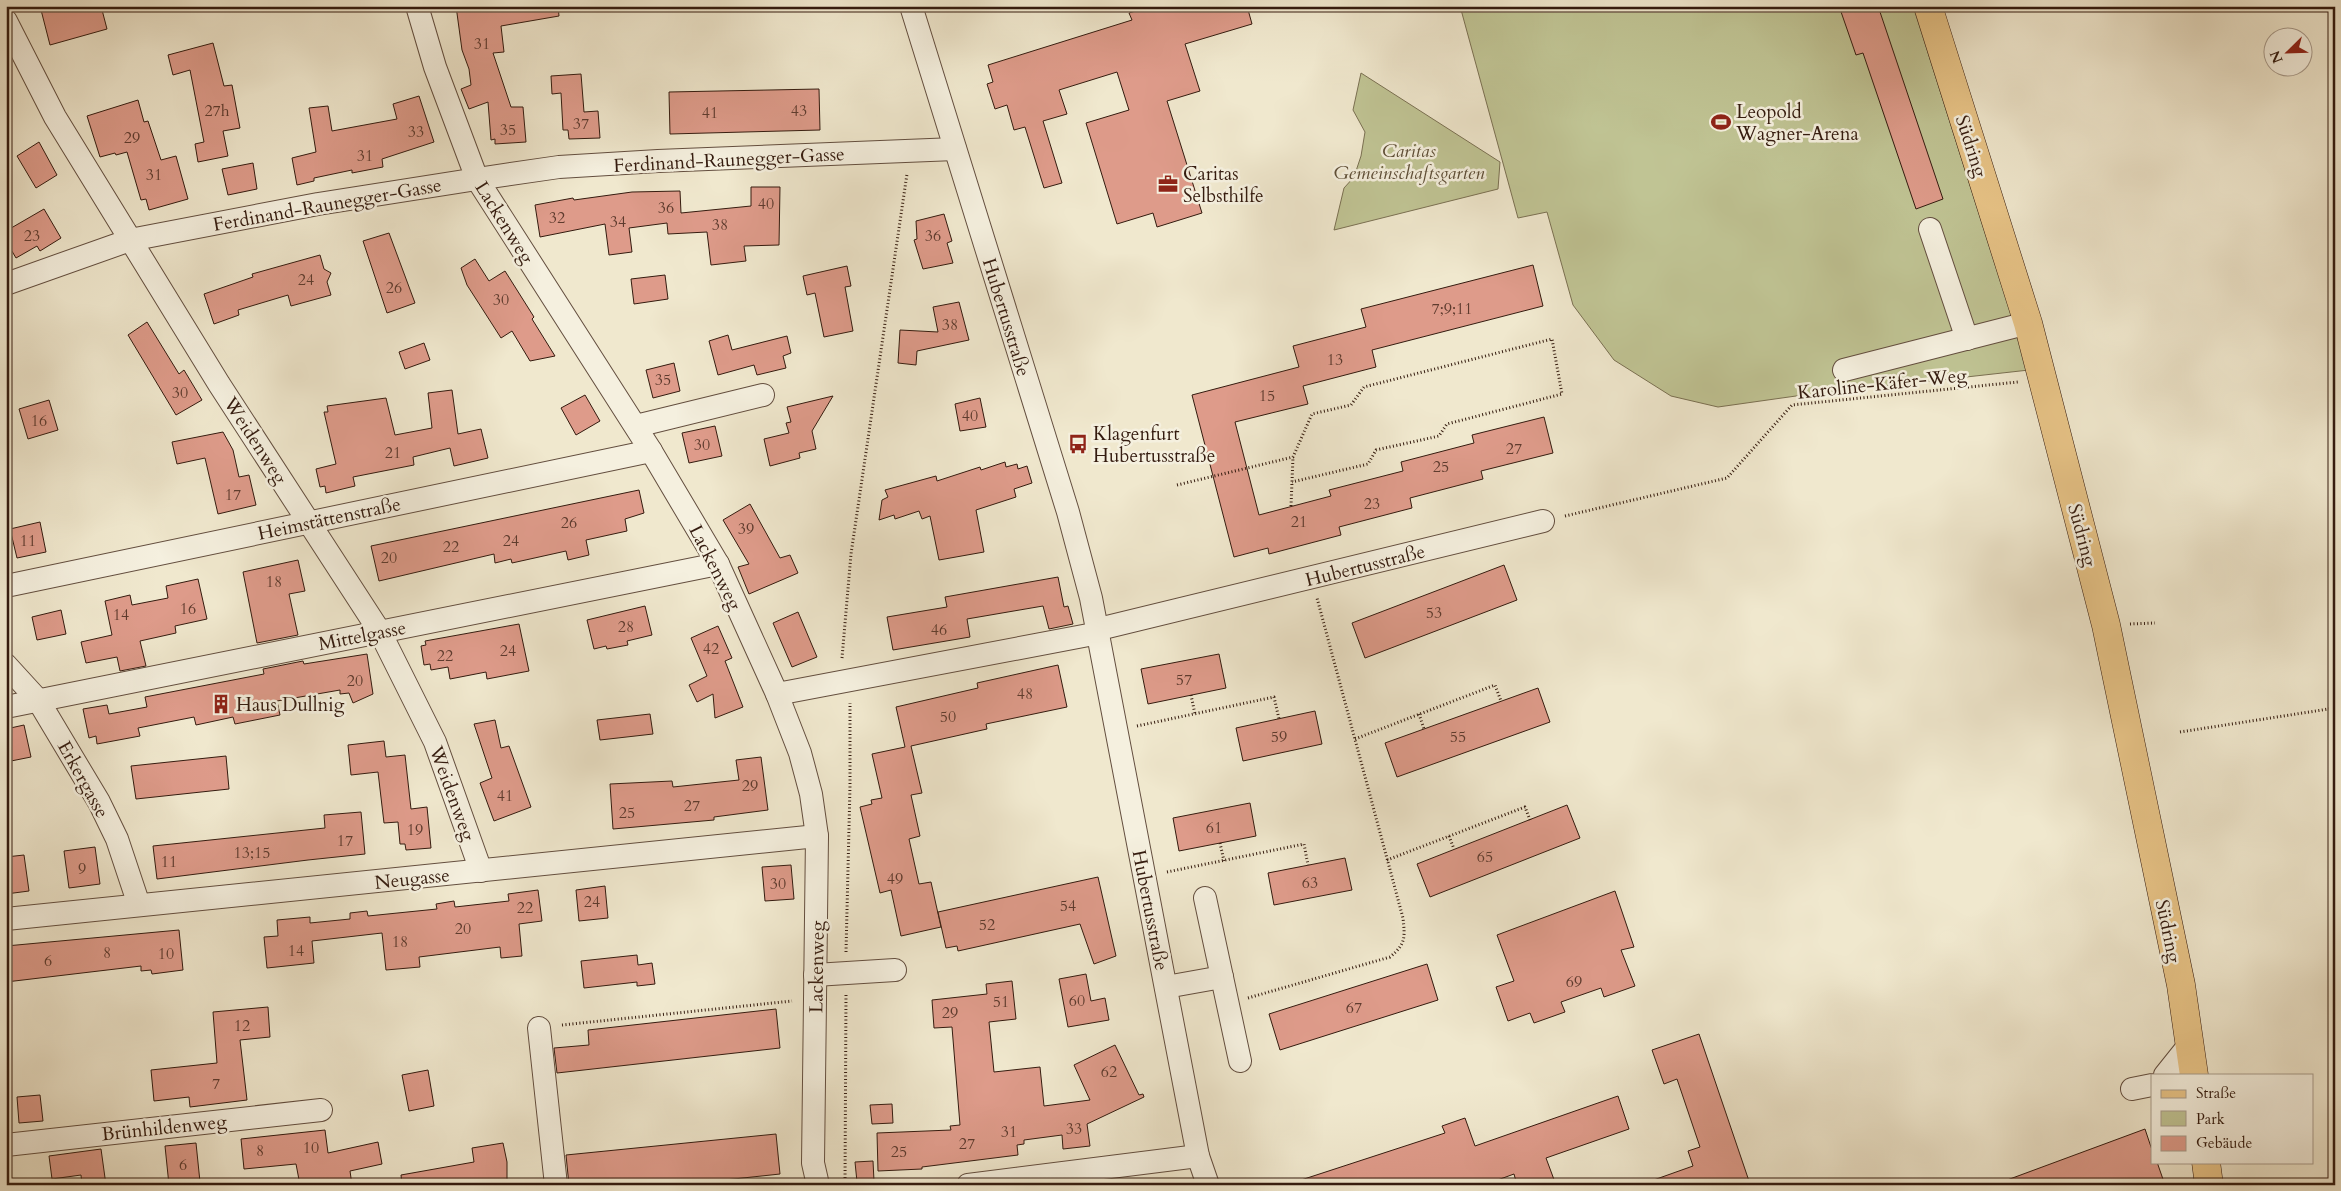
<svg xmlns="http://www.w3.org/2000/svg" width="2341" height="1191" viewBox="0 0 2341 1191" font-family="Cardo,serif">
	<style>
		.green { fill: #c0c494; stroke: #7a7052 }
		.building { fill: #de9b8a; stroke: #341b0f }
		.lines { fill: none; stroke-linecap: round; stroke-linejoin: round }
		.minor-casing { stroke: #634e3f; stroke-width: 24 }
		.major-casing { stroke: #341b0f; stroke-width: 29 }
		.path { stroke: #341b0f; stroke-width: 3; stroke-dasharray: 1 2.5; stroke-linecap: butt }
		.minor { stroke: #f5f0df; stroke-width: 22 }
		.major { stroke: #e8c487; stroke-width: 28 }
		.labels { text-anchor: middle; stroke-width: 5; stroke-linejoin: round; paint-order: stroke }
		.number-label { font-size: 16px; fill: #5e3b2e }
		.poi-label { font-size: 19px; fill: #341b0f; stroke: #f5f0df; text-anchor: start }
		.street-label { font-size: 19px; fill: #341b0f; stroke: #f5f0df }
		.park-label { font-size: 19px; font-style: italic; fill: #5e4e37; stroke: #f5f0df }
	</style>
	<rect width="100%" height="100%" fill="#f0e8ce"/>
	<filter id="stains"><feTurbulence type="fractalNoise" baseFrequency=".004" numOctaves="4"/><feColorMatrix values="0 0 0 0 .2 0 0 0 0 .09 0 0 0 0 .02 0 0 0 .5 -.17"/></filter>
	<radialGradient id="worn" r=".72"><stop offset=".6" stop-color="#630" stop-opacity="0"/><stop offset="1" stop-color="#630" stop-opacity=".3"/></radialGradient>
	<!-- green -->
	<g class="green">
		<path d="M1460 6H1913L2029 370 1796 396 1718 407 1671 396 1614 360 1573 305 1547 212 1518 218Z"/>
		<path d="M1361 73 1500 162 1498 189 1334 230 1344 188 1354 177 1361 156 1365 132 1353 110Z"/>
	</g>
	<!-- building -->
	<g class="building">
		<path d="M40 6H101L107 29 50 45Z"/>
		<path d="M456 6H558L559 16 501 26 504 52 493 53 511 107H523L526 142 495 144V139L491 140 488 102 469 109 461 89 471 85 469 69 462 50Z"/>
		<path d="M1152 6H1247L1252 24 1185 44 1200 91 1167 101 1202 213 1157 227 1153 213 1117 224 1086 123 1129 110 1117 72 1059 90 1067 114 1043 121 1062 183 1044 188 1025 127 1014 130 1007 105 995 109 987 84 993 82 988 65 1132 20 1129 13Z"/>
		<path d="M1839 6H1878L1943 199 1916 209 1863 53 1856 55Z"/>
		<path d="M213 43 224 86 232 85 240 128 223 131 228 156 198 162 195 144 204 142 190 70 173 75 168 55Z"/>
		<path d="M581 74 584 112 598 111 600 138 569 139 568 130H563L561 93 552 94 551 76Z"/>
		<path d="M819 89 820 130 670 134 669 92Z"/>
		<path d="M419 96 434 142 382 159 383 167 352 173V170L314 178V181L297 185 292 158 316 152 309 108 328 106 332 131 397 119 393 104Z"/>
		<path d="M138 100 144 122 148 121 161 160 176 156 188 199 149 210 146 199 141 200 127 152 116 155 115 153 100 157 87 116Z"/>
		<path d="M39 142 57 175 36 188 17 156Z"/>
		<path d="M253 163 257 189 228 195 222 169Z"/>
		<path d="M751 187H780L779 245 744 246 746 261 711 265 707 232 668 234 667 223 629 228 632 252 609 255 605 224 540 237 535 205 573 198 574 200 632 192 680 191 681 213 751 206Z"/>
		<path d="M44 209 61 238 40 251 37 246 16 258 6 241V231Z"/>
		<path d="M944 214 952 241 947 243 953 263 923 269 914 240 917 239 916 221Z"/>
		<path d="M389 233 415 303 387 313 363 241Z"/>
		<path d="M320 255 324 269 331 273 327 282 331 295 291 306 288 295 238 310 239 315 214 324 204 294 253 277 252 274Z"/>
		<path d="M475 259 489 281 505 271 534 317 532 319 555 356 530 361 512 331 501 338 467 285 461 268Z"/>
		<path d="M1533 265 1543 306 1372 350 1376 367 1303 386 1308 404 1235 422 1259 515 1331 496 1329 490 1403 471 1401 462 1474 443 1472 435 1544 417 1553 453 1481 471 1483 479 1410 498 1412 508 1339 527 1341 535 1269 554 1268 548 1234 557 1192 395 1299 367 1293 346 1366 327 1361 309Z"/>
		<path d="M847 266 851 286 845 287 853 331 824 337 815 293 807 295 803 276Z"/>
		<path d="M665 275 668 299 634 304 631 279Z"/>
		<path d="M959 302 969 340 917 351 916 365 898 363 900 330 938 332 933 307Z"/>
		<path d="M147 322 179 374 184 370 202 400 176 415 128 335Z"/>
		<path d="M728 335 732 350 787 336 791 353 783 356 786 368 757 375 754 365 718 375 709 341Z"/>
		<path d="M424 343 430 360 405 369 399 352Z"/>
		<path d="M674 363 680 391 653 398 646 370Z"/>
		<path d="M452 390 458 434 481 429 488 458 454 466 450 448 413 457 414 465 353 477 355 486 326 493 325 486 320 487 316 469 336 464 324 412H328L327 406 386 398 395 435 432 428 428 393Z"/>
		<path d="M585 395 600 421 576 435 561 408Z"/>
		<path d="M833 396 812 431 816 449 799 453 800 458 770 466 764 439 789 433 786 423 791 422 787 407Z"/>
		<path d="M980 398 986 427 960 431 955 404Z"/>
		<path d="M49 400 58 430 28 439 19 409Z"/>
		<path d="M715 426 722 456 689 463 682 433Z"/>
		<path d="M223 432 233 450 239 477 249 475 256 505 218 514 205 458 177 464 172 442Z"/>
		<path d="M1005 462 1006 467 1017 464 1018 469 1027 466 1032 483 1014 489 1016 497 976 510 984 552 939 560 930 516 922 519 919 511 895 519 894 515 879 520 882 500 888 497 885 490 936 476 937 481 980 467 981 470Z"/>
		<path d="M639 490 644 513 625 519 627 531 586 540 589 555 568 560 566 551 512 563 511 559 495 563 494 554 379 581 371 546Z"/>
		<path d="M750 504 780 558 790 555 798 573 749 594 738 567 749 564 723 520Z"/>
		<path d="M40 522 46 552 17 558 10 529Z"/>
		<path d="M298 560 305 591 289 594 298 635 257 643 243 572Z"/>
		<path d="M1504 565 1517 600 1365 658 1352 623Z"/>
		<path d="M1058 577 1064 607 1068 606 1073 624 1049 629 1043 606 967 619 970 637 893 650 887 617 947 607 945 597Z"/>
		<path d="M198 579 207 619 175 626 176 633 140 641 146 666 120 671 117 657 86 663 81 642 112 635 105 601 130 595 132 605 168 598 166 586Z"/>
		<path d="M645 606 652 635 627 641 628 645 607 649 606 646 594 649 587 620Z"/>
		<path d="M61 610 66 634 37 640 32 617Z"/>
		<path d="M798 612 817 657 792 667 773 623Z"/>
		<path d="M519 624 529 671 487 679 486 672 450 679 448 667 431 670 430 664 424 665 421 646 426 645 425 641Z"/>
		<path d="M718 626 732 658 725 661 743 707 715 718 713 694 697 702 689 685 707 676 691 638Z"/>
		<path d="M367 654 373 694 353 703 349 693 340 694V690L277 701 280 715 235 724 233 717 196 725 194 717 138 728 140 736 97 744 96 736 89 738 83 709 107 705 109 714 147 707 145 697 264 674 263 669 303 661 304 664Z"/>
		<path d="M1219 654 1226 688 1148 704 1141 669Z"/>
		<path d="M1058 665 1067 707 986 724 987 729 911 746 922 793 911 795 920 836 909 839 919 884 931 882 941 927 901 936 891 890 880 893 860 807 872 804 871 800 882 798 872 754 905 747 896 707 978 688 977 683Z"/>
		<path d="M1538 688 1550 722 1397 777 1385 743Z"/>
		<path d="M1315 711 1322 744 1243 761 1236 728Z"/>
		<path d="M650 714 653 734 600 740 597 720Z"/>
		<path d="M495 720 501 748 509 746 531 807 494 821 480 783 492 778 474 724Z"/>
		<path d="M24 725 31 757 6 762V729Z"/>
		<path d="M384 741 386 757 405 755 411 809 427 807 431 848 406 850 405 844H400L398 822 384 823 378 772 351 775 348 745Z"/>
		<path d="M226 756 229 789 136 799 131 766Z"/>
		<path d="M761 757 768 810 714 817V820L613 829 610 784 672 781 673 787 739 780 736 760Z"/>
		<path d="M1250 803 1256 836 1179 851 1173 818Z"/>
		<path d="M1567 805 1580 838 1430 897 1417 864Z"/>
		<path d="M361 812 365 854 308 860 157 879 153 846 325 828 324 815Z"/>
		<path d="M95 847 100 884 69 888 64 851Z"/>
		<path d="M24 855 29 891 6 894V857Z"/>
		<path d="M1345 858 1352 890 1274 905 1268 873Z"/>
		<path d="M791 865 794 899 765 901 762 867Z"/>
		<path d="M1098 877 1116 956 1094 964 1080 924 958 951 957 946 946 948 938 912Z"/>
		<path d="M605 886 608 918 579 921 576 890Z"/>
		<path d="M538 890 542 921 519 924 522 956 501 958 500 947 419 957 420 967 386 970 382 933 312 941 314 963 267 968 264 937 278 936 277 920 310 917V923L350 919V913L367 911 368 916 437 909 436 904 454 901 455 907 509 901 508 894Z"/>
		<path d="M1615 891 1634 947 1621 950 1635 986 1604 997 1601 988 1561 1002 1565 1012 1534 1023 1530 1013 1508 1021 1496 987 1514 981 1497 935Z"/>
		<path d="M179 930 183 970 152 974 151 970 141 971V966L6 982V946Z"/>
		<path d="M637 955 638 965 652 963 655 984 637 986V982L584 988 581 961Z"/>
		<path d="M1427 964 1438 1000 1280 1050 1269 1014Z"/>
		<path d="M1086 974 1091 1001 1105 998 1109 1020 1068 1027 1059 979Z"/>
		<path d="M1012 981 1016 1019 989 1022 994 1072 1040 1067 1044 1106 1090 1100 1074 1065 1115 1045 1139 1095 1143 1094 1144 1097 1087 1124 1090 1146 1063 1149 1062 1135 1024 1140V1144L1017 1145 1018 1155 922 1167V1169L878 1171 877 1133 951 1130 950 1126 960 1125 952 1027 934 1028 932 1000 987 994 986 984Z"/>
		<path d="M268 1007 270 1037 240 1040 247 1100 190 1107 189 1097 154 1101 151 1070 217 1063 213 1012Z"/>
		<path d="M776 1009 780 1048 557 1073 554 1048 589 1045 588 1030Z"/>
		<path d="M1699 1034 1749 1181 1738 1185H1648V1182L1693 1166 1688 1151 1700 1147 1677 1079 1664 1084 1652 1050Z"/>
		<path d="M428 1070 434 1106 409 1111 402 1075Z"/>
		<path d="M40 1095 43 1121 19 1123 17 1097Z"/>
		<path d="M1618 1096 1629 1129 1546 1158 1556 1185H1517L1514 1174 1484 1185H1299L1298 1181 1445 1133 1442 1126 1465 1118 1475 1146Z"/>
		<path d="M892 1104 893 1123 872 1124 870 1105Z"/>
		<path d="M2145 1129 2152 1150V1162H2157L2165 1185H1999V1183Z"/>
		<path d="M325 1130 328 1153 378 1142 382 1164 350 1171 352 1185H300L296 1164 244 1169 241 1139Z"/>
		<path d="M776 1134 780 1174 678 1185H569L566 1155Z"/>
		<path d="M196 1143 200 1182 169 1185 165 1146Z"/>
		<path d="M503 1143 507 1162V1185H402L401 1175 474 1162 472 1148Z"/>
		<path d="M101 1149 106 1185H82L81 1175 52 1179 49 1156Z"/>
		<path d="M873 1161 874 1181 857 1182 855 1162Z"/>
	</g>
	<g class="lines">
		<defs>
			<g id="minor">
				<path d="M417 6 435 67 477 179 651 451 718 564 777 694 800 753 811 794 817 836 813 1163 818 1185"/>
				<path d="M911 6 1068 512 1091 598 1198 1156 1208 1185"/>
				<path d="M6 21 55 117 219 384 380 632 435 742 481 871"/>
				<path d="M1930 229 1967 339"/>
				<path d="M6 284 130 240 318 204 477 179 559 167 658 161 955 149"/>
				<path d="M1844 370 2028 323"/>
				<path d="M636 426 763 395"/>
				<path d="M6 586 651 451"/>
				<path d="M1099 629 1543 521"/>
				<path d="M6 665 38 700 99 802 117 839 139 905"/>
				<path d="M777 694 1099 633"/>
				<path d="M6 707 718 564"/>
				<path d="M1205 898 1240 1061"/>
				<path d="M6 919 817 836"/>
				<path d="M815 975 895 970"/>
				<path d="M1166 987 1222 977"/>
				<path d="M539 1028 556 1185"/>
				<path d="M2165 1075 2189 1045"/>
				<path d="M2132 1089 2152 1085"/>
				<path d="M6 1145 321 1110"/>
				<path d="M968 1185 1198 1156"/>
			</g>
			<g id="major">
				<path d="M1928 6 2028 323 2106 625 2181 985 2194 1075"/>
				<path d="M2206 1162 2209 1185"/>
			</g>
		</defs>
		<!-- minor casing -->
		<use href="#minor" class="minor-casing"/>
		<!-- major casing -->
		<use href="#major" class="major-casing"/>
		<!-- path -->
		<g class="path">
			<path d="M1177 485 1293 457 1312 414 1351 405 1364 387 1552 339 1562 394 1447 424 1439 436 1376 450 1368 464 1292 482"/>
			<path d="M1291 506 1293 457"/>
			<path d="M1565 516 1727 478 1792 405 2018 382"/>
			<path d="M2130 624 2155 623"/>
			<path d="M842 658 851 554 907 174"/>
			<path d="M1191 695 1195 714"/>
			<path d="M1419 714 1424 729"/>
			<path d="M1137 726 1274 697 1279 719"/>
			<path d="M2180 732 2335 708"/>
			<path d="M1355 739 1495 685 1501 701"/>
			<path d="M1449 836 1454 849"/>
			<path d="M1220 843 1224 861"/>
			<path d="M1387 860 1525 807 1530 820"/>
			<path d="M1167 872 1304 844 1308 865"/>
			<path d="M846 952 850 786V703"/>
			<path d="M1248 998 1390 957C1406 944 1405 937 1403 918L1317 598"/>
			<path d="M562 1025 792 1001"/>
			<path d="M845 1185 846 995"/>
		</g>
		<!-- minor -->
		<use href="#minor" class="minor"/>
		<!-- major -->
		<use href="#major" class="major"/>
	</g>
	<!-- icons -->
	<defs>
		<symbol id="stadium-bare" viewBox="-9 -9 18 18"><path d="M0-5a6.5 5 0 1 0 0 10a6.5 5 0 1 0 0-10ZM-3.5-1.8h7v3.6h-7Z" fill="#8f2418" stroke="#f5f0df" stroke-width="2.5" paint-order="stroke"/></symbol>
		<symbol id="office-bare" viewBox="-9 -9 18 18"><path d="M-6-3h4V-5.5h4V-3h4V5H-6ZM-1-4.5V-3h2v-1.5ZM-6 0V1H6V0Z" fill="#8f2418" stroke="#f5f0df" stroke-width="2.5" paint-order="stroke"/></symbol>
		<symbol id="bus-bare" viewBox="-9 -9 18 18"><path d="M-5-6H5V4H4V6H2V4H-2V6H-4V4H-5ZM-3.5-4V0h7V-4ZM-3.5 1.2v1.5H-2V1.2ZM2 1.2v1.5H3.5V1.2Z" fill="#8f2418" stroke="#f5f0df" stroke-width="2.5" paint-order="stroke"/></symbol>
		<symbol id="building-bare" viewBox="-9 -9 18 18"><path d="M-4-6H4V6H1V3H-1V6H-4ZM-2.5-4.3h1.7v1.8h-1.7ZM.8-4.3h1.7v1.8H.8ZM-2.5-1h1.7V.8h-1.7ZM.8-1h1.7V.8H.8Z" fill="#8f2418" stroke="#f5f0df" stroke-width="2.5" paint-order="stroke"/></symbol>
	</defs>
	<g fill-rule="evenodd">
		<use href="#stadium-bare" x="1707" y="108" width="28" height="28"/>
		<use href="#office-bare" x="1154" y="170" width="28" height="28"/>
		<use href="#bus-bare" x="1064" y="430" width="28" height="28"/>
		<use href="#building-bare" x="207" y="690" width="28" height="28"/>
	</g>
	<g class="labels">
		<!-- number labels -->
		<g class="number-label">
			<text x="482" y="49">31</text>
			<text x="217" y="116">27h</text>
			<text x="799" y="116">43</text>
			<text x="710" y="118">41</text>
			<text x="581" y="129">37</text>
			<text x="508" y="135">35</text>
			<text x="416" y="137">33</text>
			<text x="132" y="143">29</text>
			<text x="365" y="161">31</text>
			<text x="154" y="180">31</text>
			<text x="766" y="209">40</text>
			<text x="666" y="213">36</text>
			<text x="557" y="223">32</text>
			<text x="618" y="227">34</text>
			<text x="720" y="230">38</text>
			<text x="32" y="241">23</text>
			<text x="933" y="241">36</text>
			<text x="306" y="285">24</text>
			<text x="394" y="293">26</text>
			<text x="501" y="305">30</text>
			<text x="1452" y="314">7;9;11</text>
			<text x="950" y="330">38</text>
			<text x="1335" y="365">13</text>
			<text x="663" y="385">35</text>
			<text x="180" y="398">30</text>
			<text x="1267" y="401">15</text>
			<text x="970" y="421">40</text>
			<text x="39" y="426">16</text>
			<text x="702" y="450">30</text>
			<text x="1514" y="454">27</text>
			<text x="393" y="458">21</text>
			<text x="1441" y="472">25</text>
			<text x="233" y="500">17</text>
			<text x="1372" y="509">23</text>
			<text x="1299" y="527">21</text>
			<text x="569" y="528">26</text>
			<text x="746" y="534">39</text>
			<text x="28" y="546">11</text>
			<text x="511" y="546">24</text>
			<text x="451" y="552">22</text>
			<text x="389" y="563">20</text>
			<text x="274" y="587">18</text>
			<text x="188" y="614">16</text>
			<text x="1434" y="618">53</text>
			<text x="121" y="620">14</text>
			<text x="626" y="632">28</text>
			<text x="939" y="635">46</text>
			<text x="711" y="654">42</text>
			<text x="508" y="656">24</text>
			<text x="445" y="661">22</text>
			<text x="1184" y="685">57</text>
			<text x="355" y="686">20</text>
			<text x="1025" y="699">48</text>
			<text x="948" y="722">50</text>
			<text x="1279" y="742">59</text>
			<text x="1458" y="742">55</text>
			<text x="750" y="791">29</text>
			<text x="505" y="801">41</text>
			<text x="692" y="811">27</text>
			<text x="627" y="818">25</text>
			<text x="1214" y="833">61</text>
			<text x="415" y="835">19</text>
			<text x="345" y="846">17</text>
			<text x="252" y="858">13;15</text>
			<text x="1485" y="862">65</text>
			<text x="169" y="867">11</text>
			<text x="82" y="874">9</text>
			<text x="895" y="884">49</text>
			<text x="1310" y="888">63</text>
			<text x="778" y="889">30</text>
			<text x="592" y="907">24</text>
			<text x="1068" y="911">54</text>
			<text x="525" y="913">22</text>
			<text x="987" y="930">52</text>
			<text x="463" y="934">20</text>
			<text x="400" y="947">18</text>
			<text x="296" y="956">14</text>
			<text x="107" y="958">8</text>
			<text x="166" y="959">10</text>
			<text x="48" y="966">6</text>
			<text x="1574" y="987">69</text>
			<text x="1077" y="1006">60</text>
			<text x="1001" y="1007">51</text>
			<text x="1354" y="1013">67</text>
			<text x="950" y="1018">29</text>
			<text x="242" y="1031">12</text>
			<text x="1109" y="1077">62</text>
			<text x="216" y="1089">7</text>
			<text x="1074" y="1134">33</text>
			<text x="1009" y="1137">31</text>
			<text x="967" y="1149">27</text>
			<text x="311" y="1153">10</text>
			<text x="260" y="1156">8</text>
			<text x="899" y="1157">25</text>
			<text x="183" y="1170">6</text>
		</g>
		<!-- poi labels -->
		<g class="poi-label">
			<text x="1736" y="118">Leopold<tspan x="1736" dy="22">Wagner-Arena</tspan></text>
			<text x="1183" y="180">Caritas<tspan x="1183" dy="22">Selbsthilfe</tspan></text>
			<text x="1093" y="440">Klagenfurt<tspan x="1093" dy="22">Hubertusstraße</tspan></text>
			<text x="236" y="711">Haus Dullnig</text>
		</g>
		<!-- street labels -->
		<g class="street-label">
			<text transform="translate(1972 146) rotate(72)" y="7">Südring</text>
			<text transform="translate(729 159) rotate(-3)" y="7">Ferdinand-Raunegger-Gasse</text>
			<text transform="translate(327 204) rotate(-10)" y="7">Ferdinand-Raunegger-Gasse</text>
			<text transform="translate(505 222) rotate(58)" y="7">Lackenweg</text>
			<text transform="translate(1007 317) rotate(73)" y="7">Hubertusstraße</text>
			<text transform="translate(1882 383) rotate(-6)" y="7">Karoline-Käfer-Weg</text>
			<text transform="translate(256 440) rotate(57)" y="7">Weidenweg</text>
			<text transform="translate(329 518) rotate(-12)" y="7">Heimstättenstraße</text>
			<text transform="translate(2083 535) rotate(75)" y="7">Südring</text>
			<text transform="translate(1365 565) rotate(-14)" y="7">Hubertusstraße</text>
			<text transform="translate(716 567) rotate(63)" y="7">Lackenweg</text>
			<text transform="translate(362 635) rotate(-11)" y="7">Mittelgasse</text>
			<text transform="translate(84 779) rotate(61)" y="7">Erkergasse</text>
			<text transform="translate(453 793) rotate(70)" y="7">Weidenweg</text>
			<text transform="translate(412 878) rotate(-6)" y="7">Neugasse</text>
			<text transform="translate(1151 910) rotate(79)" y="7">Hubertusstraße</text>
			<text transform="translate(2169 931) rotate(78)" y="7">Südring</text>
			<text transform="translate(816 967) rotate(-89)" y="7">Lackenweg</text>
			<text transform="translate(164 1127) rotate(-6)" y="7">Brünhildenweg</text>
		</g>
		<!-- park labels -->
		<g class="park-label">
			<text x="1409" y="157">Caritas<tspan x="1409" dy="22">Gemeinschaftsgarten</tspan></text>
		</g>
	</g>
	<!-- margin -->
	<rect width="2341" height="1191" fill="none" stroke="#f0e8ce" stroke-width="25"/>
	<rect x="8" y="8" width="2326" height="1176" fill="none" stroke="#341b0f" stroke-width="2.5"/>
	<rect x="12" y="12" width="2316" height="1166" fill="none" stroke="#341b0f"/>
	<!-- legend -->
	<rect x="2151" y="1074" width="162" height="90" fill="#f5f0df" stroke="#a89b8c"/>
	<rect x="2161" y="1090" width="25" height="8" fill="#e8c487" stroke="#a89b8c"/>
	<text x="2196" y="1098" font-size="15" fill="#341b0f">Straße</text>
	<rect x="2161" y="1111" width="25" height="15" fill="#c0c494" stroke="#a89b8c"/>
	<text x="2196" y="1124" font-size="15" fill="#341b0f">Park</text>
	<rect x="2161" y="1136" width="25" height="15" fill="#de9b8a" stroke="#a89b8c"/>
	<text x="2196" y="1148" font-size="15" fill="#341b0f">Gebäude</text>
	<!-- north arrow -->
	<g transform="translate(2288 52) rotate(247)"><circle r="24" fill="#f5f0df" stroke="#a89b8c"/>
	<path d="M0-4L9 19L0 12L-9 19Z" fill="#8f2418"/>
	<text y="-8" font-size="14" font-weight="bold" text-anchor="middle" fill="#341b0f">N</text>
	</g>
	<rect width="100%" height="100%" filter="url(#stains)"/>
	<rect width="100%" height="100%" fill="url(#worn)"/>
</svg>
